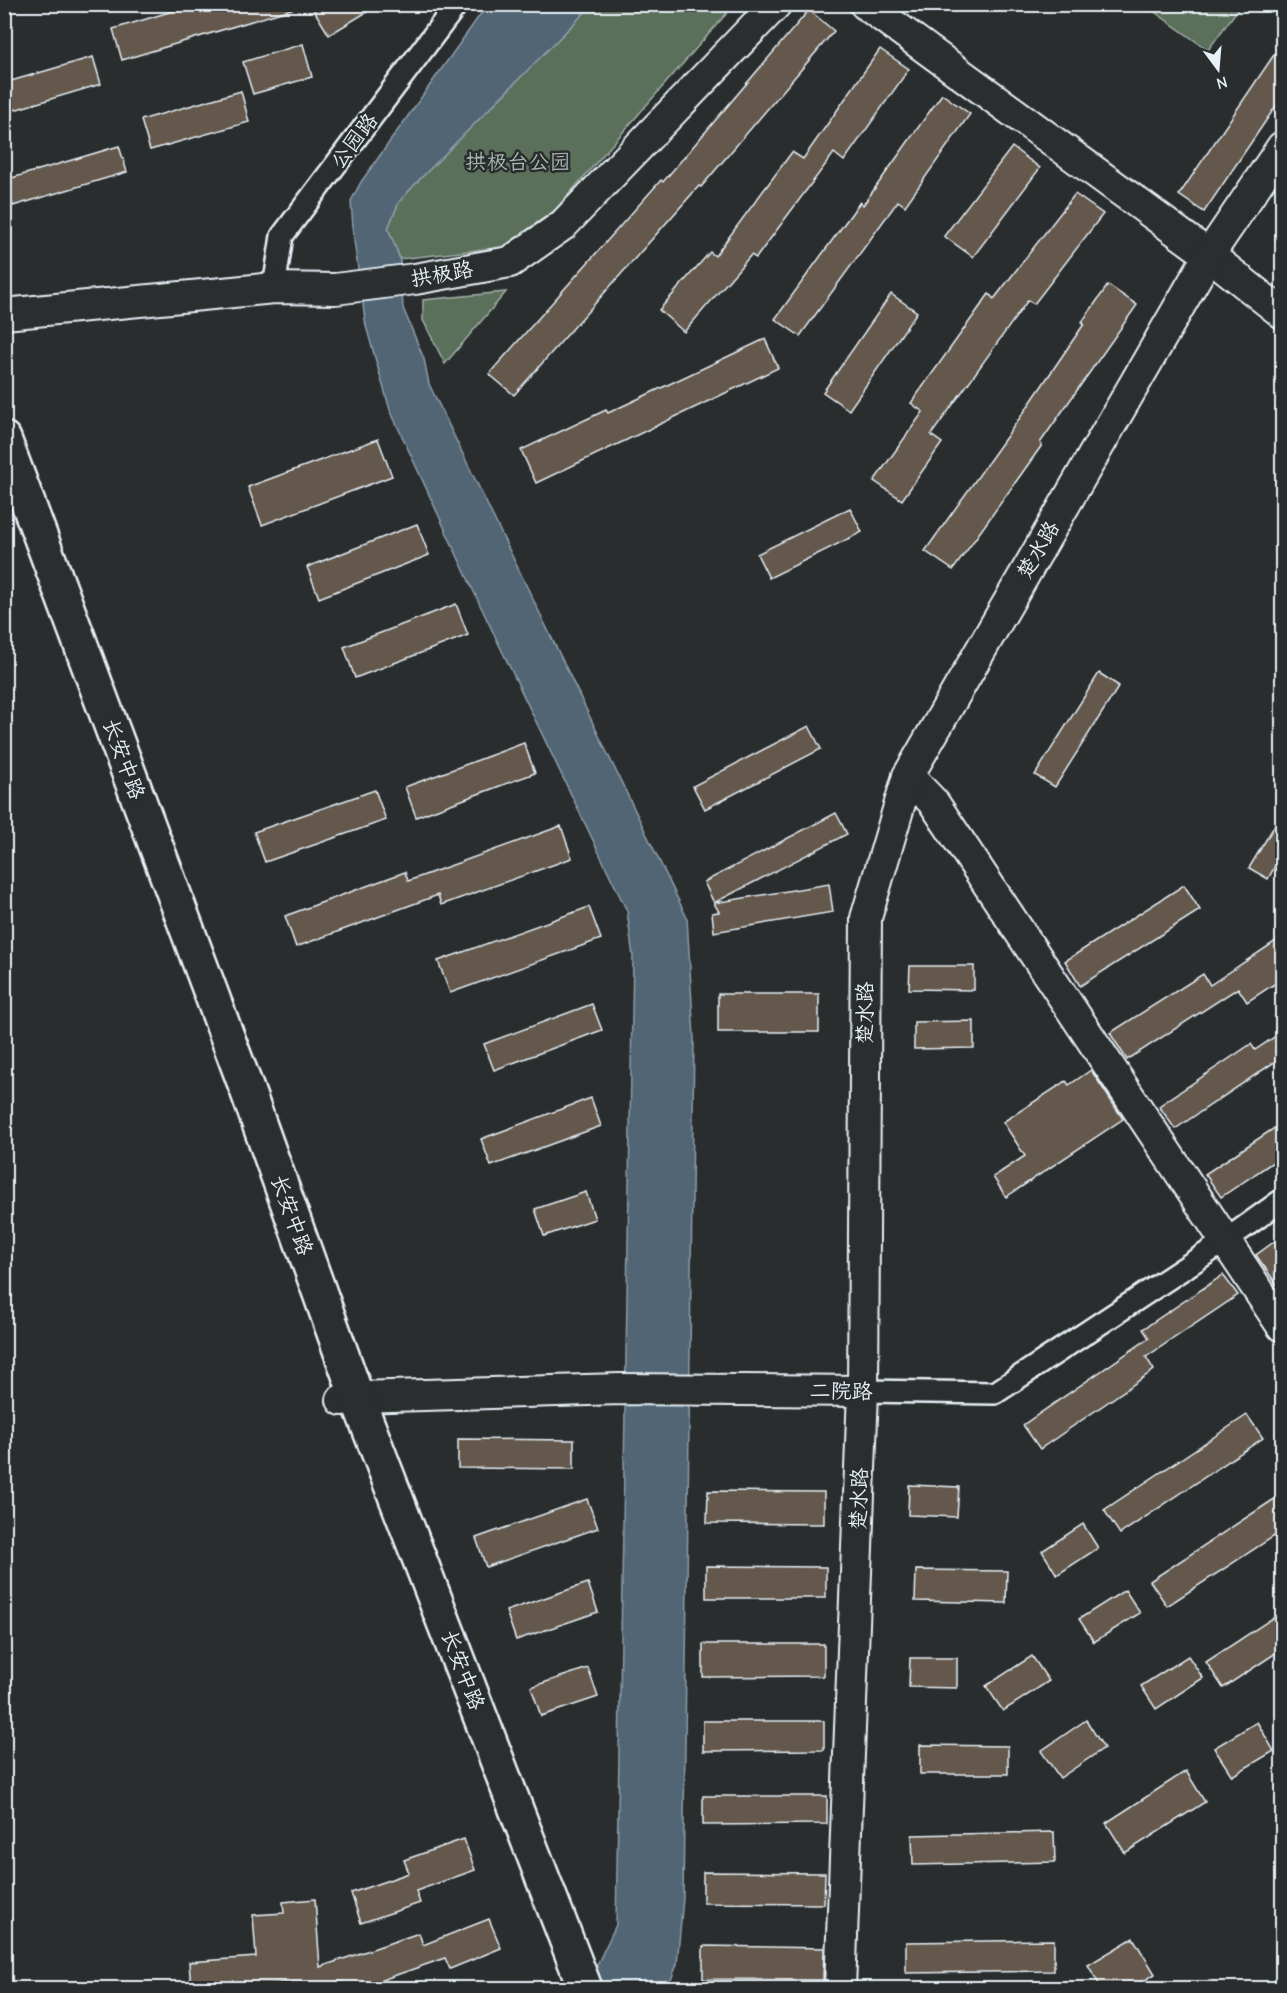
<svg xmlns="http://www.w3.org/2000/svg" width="1287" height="1993" viewBox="0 0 1287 1993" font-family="'Comic Neue','LXGW WenKai TC',sans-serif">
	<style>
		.green { fill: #5a6f5a; stroke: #a1b0a9; stroke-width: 1.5 }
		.water { fill: #516574; stroke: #8d9da9; stroke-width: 1.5 }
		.building { fill: #64584b; stroke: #e8f1f8; stroke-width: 1.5 }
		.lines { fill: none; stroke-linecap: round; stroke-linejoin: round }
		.street-casing { stroke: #e8f1f8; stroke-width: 26 }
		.secondary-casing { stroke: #e8f1f8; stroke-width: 34 }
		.primary-casing { stroke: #e8f1f8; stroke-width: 38 }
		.street { stroke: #2a2d2e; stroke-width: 21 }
		.secondary { stroke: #2a2d2e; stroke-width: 30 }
		.primary { stroke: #2a2d2e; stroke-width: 33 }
		.labels { text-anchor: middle; stroke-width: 5; stroke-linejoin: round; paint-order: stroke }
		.street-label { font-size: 21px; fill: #e8f1f8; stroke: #2a2d2e }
		.park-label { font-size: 21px; fill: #a8b6b1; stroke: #2a2d2e }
	</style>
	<rect width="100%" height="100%" fill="#2a2d2e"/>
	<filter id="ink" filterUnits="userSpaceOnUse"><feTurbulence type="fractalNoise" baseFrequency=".0167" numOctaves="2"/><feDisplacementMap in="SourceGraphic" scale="12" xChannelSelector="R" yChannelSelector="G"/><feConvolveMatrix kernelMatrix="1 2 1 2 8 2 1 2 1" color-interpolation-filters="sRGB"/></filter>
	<g filter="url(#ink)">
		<!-- green -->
		<g class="green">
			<path d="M592 5H734L555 210 503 247 400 259 388 228 399 202 418 181Z"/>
			<path d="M1145 5H1241L1208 50Z"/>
			<path d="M506 292 445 364 423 320V300Z"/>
		</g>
		<!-- water -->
		<path class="water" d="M487 5H592L418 181 399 202 388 228 400 259 403 308 424 359 429 384 687 918 694 1038 683 1898 677 1964 668 1988H586L616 1925 633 957 627 911 480 605 390 410 366 326 354 240 351 201 361 182Z"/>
		<!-- building -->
		<g class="building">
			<path d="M196 4H294L295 8 122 60 113 29Z"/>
			<path d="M310 4H380L329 35Z"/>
			<path d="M809 10 834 31 701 187 699 186 514 395 489 374 661 180 663 182Z"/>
			<path d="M1282 43V97L1204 212 1179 195Z"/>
			<path d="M303 44 312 77 253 94 243 62Z"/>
			<path d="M880 49 909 69 844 161 834 153 756 258 751 255 684 332 659 310 710 252 715 256 792 152 803 159Z"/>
			<path d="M93 57 101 84 4 113V83Z"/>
			<path d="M241 91 249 122 150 150 141 120Z"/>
			<path d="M942 94 970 114 905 206 898 201 800 336 775 319 860 202 863 205Z"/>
			<path d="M119 146 127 172 13 206 5 180Z"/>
			<path d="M1012 147 1040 168 973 257 944 236Z"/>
			<path d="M1075 194 1103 214 1034 304 1028 300 931 435 942 443 902 500 874 481 923 412 911 403 989 294 994 299Z"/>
			<path d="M1108 285 1137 305 1040 443 1042 445 953 570 925 551 1024 412 1084 324 1082 322Z"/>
			<path d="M891 294 917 312 849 410 823 392Z"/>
			<path d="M765 339 778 368 536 483 521 450 606 410 608 413Z"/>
			<path d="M378 439 392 476 262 525 248 487Z"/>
			<path d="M850 508 862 532 769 578 757 554Z"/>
			<path d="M417 524 429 555 319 598 307 567Z"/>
			<path d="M456 604 468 635 355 678 344 647Z"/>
			<path d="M1099 673 1119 686 1055 787 1035 775Z"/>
			<path d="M809 726 821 749 705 809 693 786Z"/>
			<path d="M524 743 535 773 416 817 405 787Z"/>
			<path d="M375 790 386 820 265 862 254 832Z"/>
			<path d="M836 813 847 834 714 903 704 882Z"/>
			<path d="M1282 813V853L1268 879 1249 868Z"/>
			<path d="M561 826 572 858 441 905 438 895 296 947 285 916 405 872 408 881Z"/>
			<path d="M829 884 833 912 714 932 712 913 719 912 714 903Z"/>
			<path d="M1184 885 1200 910 1080 986 1065 961Z"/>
			<path d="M589 907 601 939 450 993 438 961Z"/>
			<path d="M1282 937V979L1247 1002 1238 988 1127 1060 1110 1033 1203 974 1210 985Z"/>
			<path d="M910 966H974V990L909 989Z"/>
			<rect x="718" y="994" width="101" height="38"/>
			<path d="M592 1004 602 1030 494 1070 484 1044Z"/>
			<path d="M974 1021V1048L914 1049V1022Z"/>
			<path d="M1282 1032V1057L1175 1129 1159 1106 1251 1044 1255 1050Z"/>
			<path d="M1091 1070 1123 1119 1006 1197 993 1177 1025 1156 1003 1122 1066 1081 1069 1085Z"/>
			<path d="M591 1098 601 1126 491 1166 481 1139Z"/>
			<path d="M1282 1123V1156L1221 1197 1205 1174Z"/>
			<path d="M586 1192 595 1219 544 1236 535 1209Z"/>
			<path d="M1282 1236V1292L1256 1255Z"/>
			<path d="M1223 1275 1238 1295 1146 1357 1154 1370 1040 1449 1023 1425 1149 1338 1143 1329Z"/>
			<path d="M1247 1415 1263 1438 1120 1534 1104 1510Z"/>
			<path d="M458 1439 574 1440V1469L458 1468Z"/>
			<path d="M909 1485 959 1487 957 1517 908 1515Z"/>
			<path d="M708 1491 824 1492V1524L707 1523Z"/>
			<path d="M1282 1494V1531L1167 1606 1150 1581Z"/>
			<path d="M587 1499 598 1528 486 1567 476 1538Z"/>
			<path d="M1083 1524 1098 1548 1057 1575 1042 1551Z"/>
			<path d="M706 1566 826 1567V1598H706Z"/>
			<path d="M916 1570 1007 1571 1006 1603 915 1601Z"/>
			<path d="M588 1583 598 1612 516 1640 506 1611Z"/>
			<path d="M1125 1590 1140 1613 1094 1642 1079 1619Z"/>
			<path d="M1282 1612V1649L1223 1688 1206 1662Z"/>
			<path d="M703 1644H824V1676L703 1677Z"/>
			<path d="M1032 1656 1049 1681 1003 1711 986 1686Z"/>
			<path d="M1188 1656 1203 1678 1156 1709 1141 1686Z"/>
			<path d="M910 1658H957V1688L909 1687Z"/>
			<path d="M588 1668 598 1697 541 1716 531 1687Z"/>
			<path d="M1086 1720 1104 1748 1060 1778 1041 1751Z"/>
			<path d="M703 1721H824V1750L703 1751Z"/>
			<path d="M1257 1722 1274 1751 1232 1776 1214 1748Z"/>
			<path d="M920 1745 1008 1746V1774H920Z"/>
			<path d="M1186 1771 1205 1802 1125 1853 1106 1823Z"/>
			<path d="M703 1796H827V1824L703 1825Z"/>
			<path d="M1054 1832 1055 1862 913 1865 912 1835Z"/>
			<path d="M464 1839 475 1870 416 1891 420 1903 361 1923 351 1893 409 1873 404 1860Z"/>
			<path d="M703 1872 825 1873 824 1904 703 1903Z"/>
			<path d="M315 1899 320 1967 419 1933 423 1945 489 1919 501 1948 450 1969 445 1958 356 1989H346L343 1982 291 1987 290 1982 234 1989H191L189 1962 256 1957 253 1915 284 1913 283 1902Z"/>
			<path d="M1133 1938 1155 1974 1130 1989H1102L1088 1965Z"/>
			<path d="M1054 1940V1971L906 1973V1942Z"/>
			<path d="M703 1946 824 1948 823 1980 703 1979Z"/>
		</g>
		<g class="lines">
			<defs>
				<g id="street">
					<path d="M274 288 282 236 457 4"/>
					<path d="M863 1391 995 1393 1225 1241 1282 1200"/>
				</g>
				<g id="secondary">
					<path d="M865 4 1209 255 1282 313"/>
					<path d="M4 314 274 288 335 289 415 279 510 262 563 225 776 4"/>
					<path d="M908 776 934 803 1282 1326"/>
					<path d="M342 1400 357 1397 620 1389 863 1391"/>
					<path d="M840 1988 863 1391 866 918 908 776 1209 255 1282 147"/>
				</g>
				<path id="primary" d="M4 439 246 1087 357 1397 585 1988"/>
			</defs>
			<!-- street casing -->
			<use href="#street" class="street-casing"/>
			<!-- secondary casing -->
			<use href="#secondary" class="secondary-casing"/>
			<!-- primary casing -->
			<use href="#primary" class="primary-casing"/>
			<!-- street -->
			<use href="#street" class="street"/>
			<!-- secondary -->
			<use href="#secondary" class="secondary"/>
			<!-- primary -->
			<use href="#primary" class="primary"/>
		</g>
	</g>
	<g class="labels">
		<!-- street labels -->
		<g class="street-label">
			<text transform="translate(354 141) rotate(-53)" y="7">公园路</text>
			<text transform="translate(442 274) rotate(-10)" y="7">拱极路</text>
			<text transform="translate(1038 550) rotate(-60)" y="7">楚水路</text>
			<text transform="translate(124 759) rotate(70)" y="7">长安中路</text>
			<text transform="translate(865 1013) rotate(-90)" y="7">楚水路</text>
			<text transform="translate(292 1215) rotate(70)" y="7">长安中路</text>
			<text transform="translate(841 1391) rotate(1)" y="7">二院路</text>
			<text transform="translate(859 1499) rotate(-88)" y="7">楚水路</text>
			<text transform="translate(463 1670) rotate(69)" y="7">长安中路</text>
		</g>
		<!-- park labels -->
		<g class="park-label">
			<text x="518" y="169">拱极台公园</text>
		</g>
	</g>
	<!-- margin -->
	<rect width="1287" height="1993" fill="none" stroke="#2a2d2e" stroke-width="24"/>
	<rect x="12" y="12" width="1263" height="1969" fill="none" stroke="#e8f1f8" stroke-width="2" filter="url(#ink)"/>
	<!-- north arrow -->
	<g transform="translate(1218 69) rotate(164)" stroke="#2a2d2e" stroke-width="4.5" paint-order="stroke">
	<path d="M0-4.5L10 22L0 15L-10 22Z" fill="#e8f1f8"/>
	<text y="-9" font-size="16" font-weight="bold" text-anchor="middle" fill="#e8f1f8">N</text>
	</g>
</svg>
